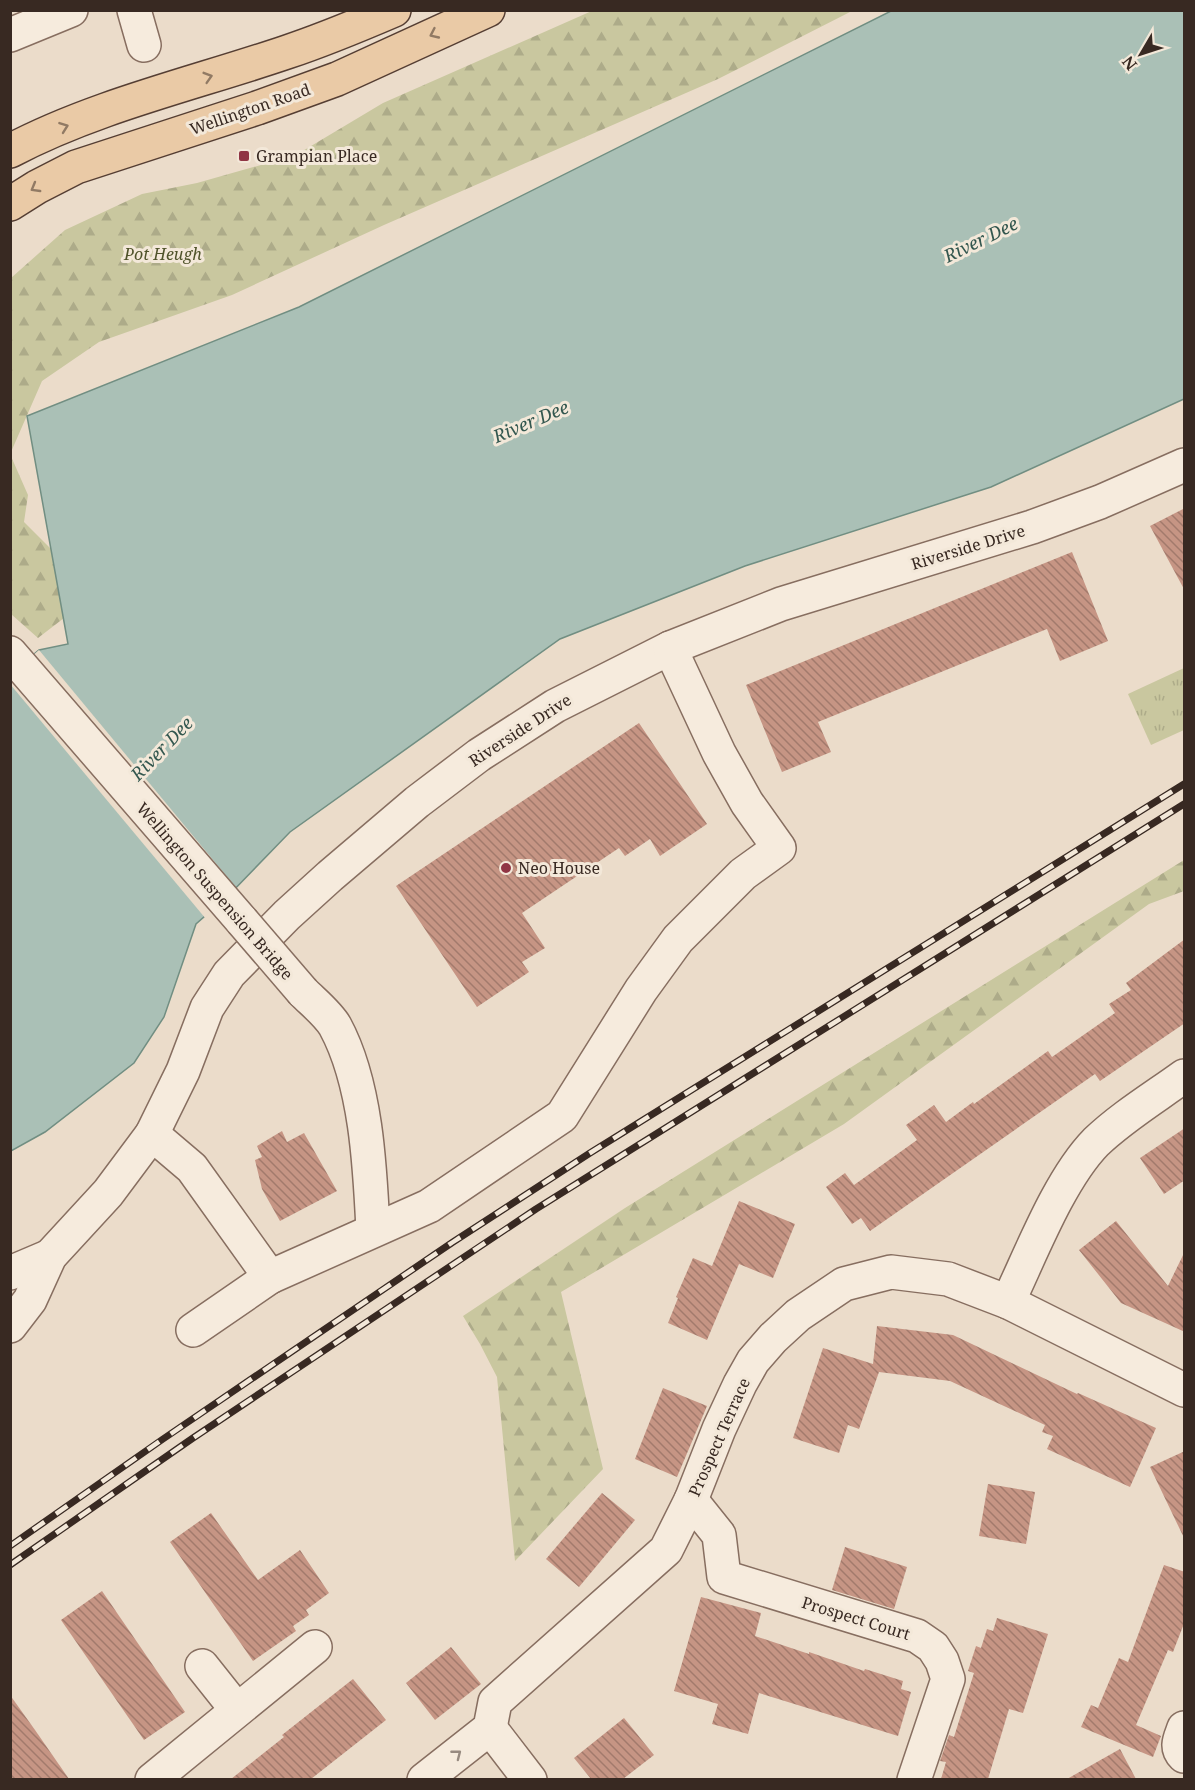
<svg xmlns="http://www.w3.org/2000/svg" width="1195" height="1790" viewBox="0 0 1195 1790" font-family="'Noto Serif',serif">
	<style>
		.forest { fill: url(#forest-firs) }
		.park { fill: url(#park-tufts) }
		.water { fill: #aac0b6; stroke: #718e82; stroke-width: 1.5 }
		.pier { fill: #ebdcca }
		.building { fill: url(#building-back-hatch) }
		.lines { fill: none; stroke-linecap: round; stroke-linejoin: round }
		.minor-casing { stroke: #876e60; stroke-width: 36 }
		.major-casing { stroke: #553e33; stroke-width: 36 }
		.minor { stroke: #f6ebdd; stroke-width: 33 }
		.major { stroke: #eacaa6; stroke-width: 33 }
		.rail-casing { stroke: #382922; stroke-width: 7 }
		.rail { stroke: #f3e8d9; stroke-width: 4.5; stroke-dasharray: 14; stroke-linecap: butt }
		.minor-bridge-casing { stroke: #876e60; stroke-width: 36; stroke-linecap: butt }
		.minor-bridge { stroke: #f6ebdd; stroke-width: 33 }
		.oneway { stroke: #917a64 }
		.oneway2 { stroke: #978a80 }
		.poi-dot { fill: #903544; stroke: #f3e8d9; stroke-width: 2 }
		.labels { text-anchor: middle; stroke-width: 6; stroke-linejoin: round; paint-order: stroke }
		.street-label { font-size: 16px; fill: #382922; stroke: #f3e8d9 }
		.poi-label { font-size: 16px; fill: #382922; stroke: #f3e8d9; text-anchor: start }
		.park-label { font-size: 16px; font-style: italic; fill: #4f532a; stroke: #f3e8d9 }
		.water-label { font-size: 18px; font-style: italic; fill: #33574f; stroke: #f3e8d9 }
	</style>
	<defs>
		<pattern id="forest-firs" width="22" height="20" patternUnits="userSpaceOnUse" patternTransform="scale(1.5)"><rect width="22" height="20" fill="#c9c79f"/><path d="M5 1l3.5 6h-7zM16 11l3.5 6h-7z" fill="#adab89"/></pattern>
		<pattern id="park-tufts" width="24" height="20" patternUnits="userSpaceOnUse" patternTransform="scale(1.5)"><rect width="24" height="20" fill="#c9c79f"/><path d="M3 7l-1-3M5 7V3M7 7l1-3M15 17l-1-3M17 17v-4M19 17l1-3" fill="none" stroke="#adab89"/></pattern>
		<pattern id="building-back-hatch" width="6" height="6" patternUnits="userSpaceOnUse" patternTransform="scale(1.5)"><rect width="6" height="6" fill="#c69584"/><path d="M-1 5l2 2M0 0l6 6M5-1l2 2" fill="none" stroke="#a27a6c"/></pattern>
	</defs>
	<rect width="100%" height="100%" fill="#ebdcca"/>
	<!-- forest -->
	<g class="forest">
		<path d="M594 10 852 11 718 79 384 225 232 295 99 342 42 381 11 452V278L65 230 142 194 197 183 296 155 383 103Z"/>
		<path d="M10 454 28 495 24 522 51 549 64 618 38 638 11 614Z"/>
		<path d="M1184 860V891L1149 904 844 1124 561 1292 603 1469 515 1561 497 1377 480 1344 463 1316 625 1208Z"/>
	</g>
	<!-- park -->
	<path class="park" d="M1184 668V730L1151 745 1128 694Z"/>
	<!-- water -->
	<path class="water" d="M891 11H1184V399L991 487 745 566 560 639 290 832 229 895 196 924 164 1017 134 1063 45 1132 11 1151 10 674 39 650 68 644 27 416 299 307Z"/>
	<!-- pier -->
	<path class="pier" d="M39 650 238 890 206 919 10 684 11 674Z"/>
	<!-- building -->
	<g class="building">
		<path d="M1185 508V591L1150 526Z"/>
		<path d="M1072 552 1108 641 1060 661 1047 629 818 722 831 752 782 772 746 685Z"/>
		<path d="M639 723 707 824 660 856 650 839 625 856 619 848 522 913 545 948 522 962 529 972 477 1007 396 886Z"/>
		<path d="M1185 939V1023L1100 1081 1095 1074 870 1231 861 1218 852 1224 826 1187 845 1173 854 1185 917 1140 906 1125 934 1105 946 1122 973 1102 974 1104 1048 1051 1052 1057 1115 1013 1109 1004 1131 990 1126 983Z"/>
		<path d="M1185 1128V1180L1164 1194 1140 1158Z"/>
		<path d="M282 1131 287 1142 304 1133 337 1191 280 1221 262 1189 255 1160 262 1157 257 1146Z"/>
		<path d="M739 1201 795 1224 773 1278 739 1264 707 1340 668 1323 678 1298 676 1297 693 1258 712 1266Z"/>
		<path d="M1116 1221 1168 1286 1185 1251V1332L1121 1303 1079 1250Z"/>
		<path d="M877 1326 953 1335 1077 1394 1078 1393 1156 1428 1130 1487 1047 1449 1053 1436 1042 1432 1045 1425 950 1381 879 1372 859 1429 848 1425 839 1453 793 1438 823 1348 873 1364Z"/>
		<path d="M663 1388 707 1406 677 1477 635 1459Z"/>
		<path d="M1185 1451V1540L1150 1467Z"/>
		<path d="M988 1484 1035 1492 1026 1544 979 1536Z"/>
		<path d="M602 1493 635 1520 579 1587 546 1559Z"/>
		<path d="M211 1513 258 1580 300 1550 329 1593 306 1610 309 1615 293 1626 296 1631 253 1661 170 1542Z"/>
		<path d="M845 1547 907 1567 894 1609 832 1590Z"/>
		<path d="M1164 1565 1185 1572V1621L1173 1652 1168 1650 1136 1725 1161 1736 1153 1757 1081 1727 1091 1705 1098 1708 1119 1658 1128 1662Z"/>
		<path d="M102 1591 185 1712 144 1740 61 1620Z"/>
		<path d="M701 1597 761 1613 755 1636 809 1654V1652L864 1671 865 1669 903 1681 901 1689 911 1692 898 1736 759 1693 748 1734 712 1724 718 1704 674 1691Z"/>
		<path d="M997 1618 1048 1634 1023 1713 1009 1709 988 1779H941L946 1762 940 1761 949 1735 954 1737 974 1673 968 1671 976 1646 981 1648 987 1629 993 1631Z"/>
		<path d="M451 1647 481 1684 435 1720 406 1683Z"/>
		<path d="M353 1679 386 1720 311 1779H231L284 1737 282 1735Z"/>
		<path d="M10 1695 35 1730 69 1779H10Z"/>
		<path d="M624 1718 654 1755 623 1779H591L574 1758Z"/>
		<path d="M1120 1749 1136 1779H1067Z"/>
	</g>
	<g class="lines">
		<defs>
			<g id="minor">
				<path d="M134 10 144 45"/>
				<path d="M10 35 71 10"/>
				<path d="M10 653 242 921"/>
				<path d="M303 992C313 1002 328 1014 335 1026 366 1083 370 1166 373 1230"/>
				<path d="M152 1134 192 1168 270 1277"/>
				<path d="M10 1273 50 1256"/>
				<path d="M1008 1302C1031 1254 1059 1180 1096 1142 1122 1117 1155 1097 1184 1076"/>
				<path d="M10 1326 30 1300 50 1256 108 1193 152 1134 183 1071 207 1008 229 974 287 915 330 876 417 802 479 755 555 706 670 648 781 604 1032 527 1100 502 1184 465"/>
				<path d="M193 1330 270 1277 429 1206 562 1116 641 990 678 939 743 874 779 848 747 803 719 753 670 648"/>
				<path d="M691 1500 719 1535 724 1577 917 1636 933 1647 942 1661 948 1679 914 1780"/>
				<path d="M202 1666 237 1710"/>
				<path d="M490 1728 530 1780"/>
				<path d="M1184 1728C1180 1739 1175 1747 1184 1756"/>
				<path d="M152 1780 315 1647"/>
				<path d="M424 1780 490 1728 495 1702 666 1550 691 1500 719 1429 740 1384 753 1361 773 1338 798 1315 844 1284 891 1272 948 1279 1008 1302 1184 1390"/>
			</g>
			<g id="major">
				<path d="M10 151C95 106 196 83 287 52 323 40 359 25 394 10"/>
				<path d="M10 204 37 187 76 167 257 108 337 79 488 10"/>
			</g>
		</defs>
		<!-- minor casing -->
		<use href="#minor" class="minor-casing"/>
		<!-- major casing -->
		<use href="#major" class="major-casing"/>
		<!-- minor -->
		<use href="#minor" class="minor"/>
		<!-- major -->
		<use href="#major" class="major"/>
		<defs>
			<g id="rail">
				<path d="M10 1546 163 1439 453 1242 590 1153 1184 784"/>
				<path d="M10 1565 193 1438 536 1209 1184 804"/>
			</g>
		</defs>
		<!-- rail casing -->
		<use href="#rail" class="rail-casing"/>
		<!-- rail -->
		<use href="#rail" class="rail"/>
		<defs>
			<path id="minor-bridge" d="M242 921 303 992"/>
		</defs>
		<!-- minor-bridge casing -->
		<use href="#minor-bridge" class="minor-bridge-casing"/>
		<!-- minor-bridge -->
		<use href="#minor-bridge" class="minor-bridge"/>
	</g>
	<!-- one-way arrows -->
	<defs><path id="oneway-chevron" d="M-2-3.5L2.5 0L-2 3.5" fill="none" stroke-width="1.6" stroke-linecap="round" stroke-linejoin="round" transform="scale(1.5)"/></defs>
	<g class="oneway">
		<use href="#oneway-chevron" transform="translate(434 34) rotate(155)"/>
		<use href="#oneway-chevron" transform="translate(208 77) rotate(-17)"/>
		<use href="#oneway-chevron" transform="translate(64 127) rotate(-20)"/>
		<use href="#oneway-chevron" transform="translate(35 188) rotate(150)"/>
	</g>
	<use class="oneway2" href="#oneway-chevron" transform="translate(457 1754) rotate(-38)"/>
	<!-- markers -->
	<g class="poi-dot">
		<rect x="238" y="150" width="12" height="12" rx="3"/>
		<circle cx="506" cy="868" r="6"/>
	</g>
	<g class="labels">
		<!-- street labels -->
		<g class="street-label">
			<text transform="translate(250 109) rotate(-19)" y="6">Wellington Road</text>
			<text transform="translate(968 547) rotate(-17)" y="6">Riverside Drive</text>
			<text transform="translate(520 730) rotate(-33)" y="6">Riverside Drive</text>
			<text transform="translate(215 891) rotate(49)" y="6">Wellington Suspension Bridge</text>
			<text transform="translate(719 1437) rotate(-66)" y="6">Prospect Terrace</text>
			<text transform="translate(856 1618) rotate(17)" y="6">Prospect Court</text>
		</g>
		<!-- poi labels -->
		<g class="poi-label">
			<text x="256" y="162">Grampian Place</text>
			<text x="518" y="874">Neo House</text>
		</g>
		<!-- park labels -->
		<g class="park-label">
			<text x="163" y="260">Pot Heugh</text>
		</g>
		<!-- water labels -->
		<g class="water-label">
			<text transform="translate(981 240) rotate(-26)" y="6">River Dee</text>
			<text transform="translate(531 422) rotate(-23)" y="6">River Dee</text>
			<text transform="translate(162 749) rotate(-46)" y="6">River Dee</text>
		</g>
	</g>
	<!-- border -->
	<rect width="1195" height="1790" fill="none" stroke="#382922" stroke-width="24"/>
	<!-- north arrow -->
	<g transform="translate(1141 54) rotate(231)" stroke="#f3e8d9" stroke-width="4.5" paint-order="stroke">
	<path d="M0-4.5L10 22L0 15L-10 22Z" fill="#382922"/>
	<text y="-9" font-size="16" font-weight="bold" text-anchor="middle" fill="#382922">N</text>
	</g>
</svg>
